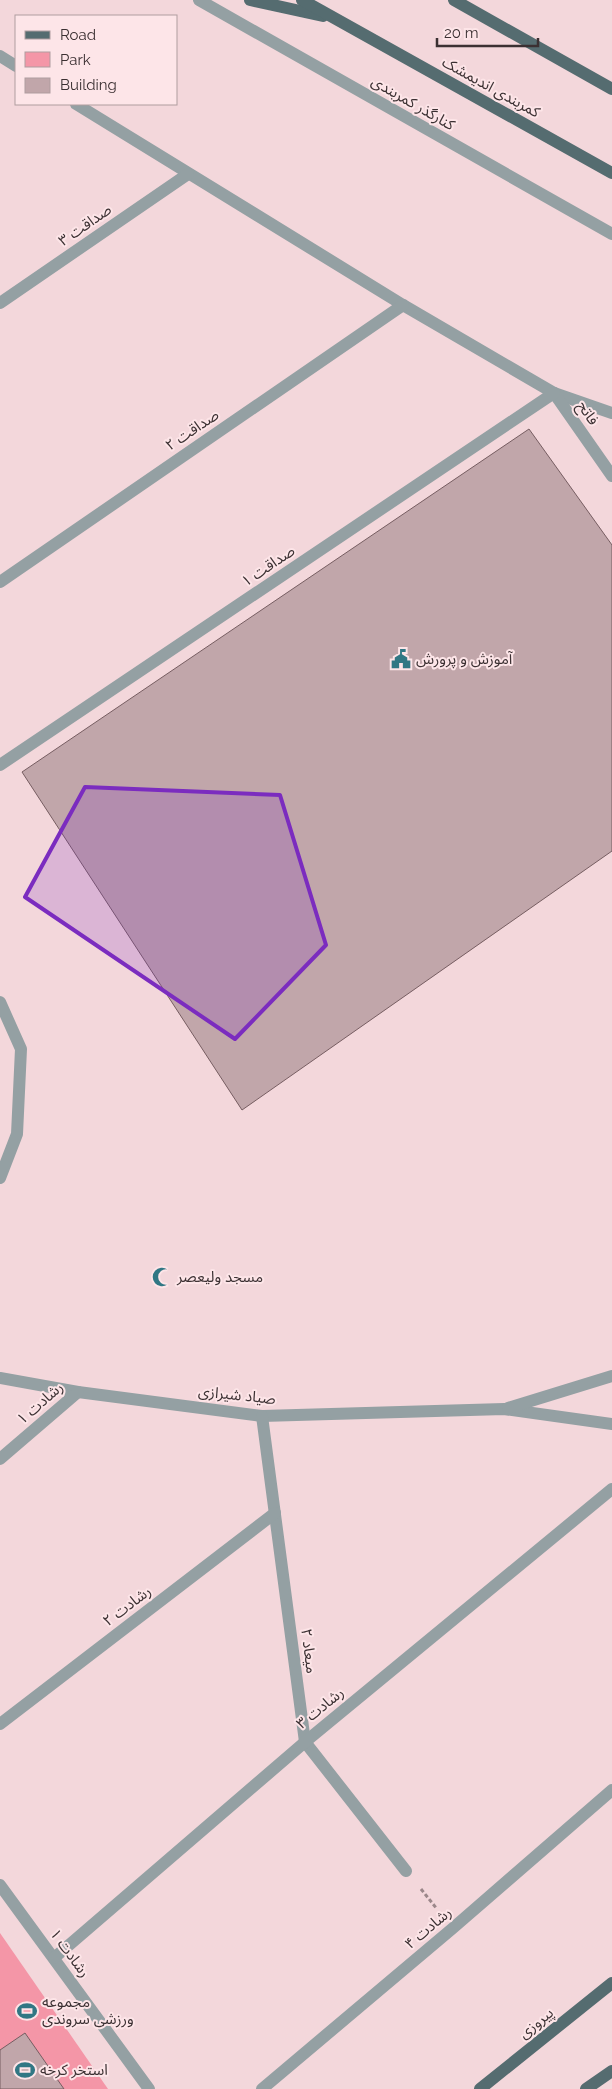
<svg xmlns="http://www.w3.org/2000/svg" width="612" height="2089" viewBox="0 0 612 2089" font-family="Raleway,'Noto Sans Arabic',sans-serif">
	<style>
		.green { fill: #f496a7 }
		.building { fill: #c1a6aa; stroke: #765d61 }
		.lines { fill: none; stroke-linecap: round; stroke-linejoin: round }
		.path { stroke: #9b878a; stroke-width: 3; stroke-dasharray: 4 2.5; stroke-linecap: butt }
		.minor { stroke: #94a0a3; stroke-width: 12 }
		.major { stroke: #556c70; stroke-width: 12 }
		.marked { fill: #7b2cbf; fill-opacity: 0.2; stroke: #7b2cbf; stroke-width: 4; stroke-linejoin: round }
		.labels { text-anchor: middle; stroke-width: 4; stroke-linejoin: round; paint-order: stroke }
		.street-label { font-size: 15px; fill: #3b3032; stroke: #fde5e8 }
		.poi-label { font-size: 15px; fill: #3b3032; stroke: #fde5e8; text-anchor: start }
	</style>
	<rect width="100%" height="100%" fill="#f3d7db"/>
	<!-- green -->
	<path class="green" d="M0 1933 108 2089H0Z"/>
	<!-- building -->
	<g class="building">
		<path d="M529 429 612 545V851L242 1110 22 772Z"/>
		<path d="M25 2033 64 2089H0V2050Z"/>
	</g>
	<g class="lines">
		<!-- path -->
		<path class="path" d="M421 1889 437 1909"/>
		<!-- minor -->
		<g class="minor">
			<path d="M199 0 612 234"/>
			<path d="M0 56 16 66"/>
			<path d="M76 104 403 305 554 393 612 413"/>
			<path d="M0 303 188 174"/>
			<path d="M554 393 612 476"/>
			<path d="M0 582 403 305"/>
			<path d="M0 765 554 393"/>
			<path d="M0 1002 21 1049 17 1134 0 1178"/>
			<path d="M0 1378 78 1392 262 1416 504 1409 612 1424"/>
			<path d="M508 1408 612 1376"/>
			<path d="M262 1416 305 1742 406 1871"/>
			<path d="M0 1459 78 1392"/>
			<path d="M0 1724 275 1513"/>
			<path d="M0 1885 149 2089"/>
			<path d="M54 1958 305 1742 612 1489"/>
			<path d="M262 2089 453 1928 612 1790"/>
		</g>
		<!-- major -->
		<g class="major">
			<path d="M250 0 323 16"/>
			<path d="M302 0 612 173"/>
			<path d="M454 0 612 89"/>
			<path d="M480 2089 612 1983"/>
			<path d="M586 2089 612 2071"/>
		</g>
	</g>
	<!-- marked area -->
	<path class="marked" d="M85 787 280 795 326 945 235 1039 25 897Z"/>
	<!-- icons -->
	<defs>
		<symbol id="civic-bare" viewBox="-9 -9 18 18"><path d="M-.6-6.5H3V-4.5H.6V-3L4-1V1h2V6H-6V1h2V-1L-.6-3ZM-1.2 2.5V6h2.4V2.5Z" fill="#317784" stroke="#fde5e8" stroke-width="2.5" paint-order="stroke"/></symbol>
		<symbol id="mosque-bare" viewBox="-9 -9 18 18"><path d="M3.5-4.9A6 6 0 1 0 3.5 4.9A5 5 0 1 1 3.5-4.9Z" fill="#317784" stroke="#fde5e8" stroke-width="2.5" paint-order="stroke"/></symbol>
		<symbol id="stadium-bare" viewBox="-9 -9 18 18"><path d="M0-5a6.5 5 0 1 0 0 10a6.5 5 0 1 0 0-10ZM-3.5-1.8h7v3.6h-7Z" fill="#317784" stroke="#fde5e8" stroke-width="2.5" paint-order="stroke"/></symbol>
	</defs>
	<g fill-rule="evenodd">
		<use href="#civic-bare" x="387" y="645" width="28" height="28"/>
		<use href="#mosque-bare" x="148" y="1263" width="28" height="28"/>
		<use href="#stadium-bare" x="13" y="1997" width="28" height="28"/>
		<use href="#stadium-bare" x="11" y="2056" width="28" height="28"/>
	</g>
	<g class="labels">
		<!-- street labels -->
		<g class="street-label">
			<text transform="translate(491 87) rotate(29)" y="5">کمربندی اندیمشک</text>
			<text transform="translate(413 103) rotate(30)" y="5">کنارگذر کمربندی</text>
			<text transform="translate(85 225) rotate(-35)" y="5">صداقت ۳</text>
			<text transform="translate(588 413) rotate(55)" y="5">فاتح</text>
			<text transform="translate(192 430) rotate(-34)" y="5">صداقت ۲</text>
			<text transform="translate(268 566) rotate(-34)" y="5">صداقت ۱</text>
			<text transform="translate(237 1395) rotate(6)" y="5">صیاد شیرازی</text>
			<text transform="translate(40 1403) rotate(-41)" y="5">رشادت ۱</text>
			<text transform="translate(127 1606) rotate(-37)" y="5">رشادت ۲</text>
			<text transform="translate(309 1651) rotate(83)" y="5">میعاد ۲</text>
			<text transform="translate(320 1708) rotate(-39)" y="5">رشادت ۳</text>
			<text transform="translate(428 1928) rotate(-40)" y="5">رشادت ۴</text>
			<text transform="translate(70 1953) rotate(54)" y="5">رشادت ۱</text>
			<text transform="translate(536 2023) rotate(-39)" y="5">پیروزی</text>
		</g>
		<!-- poi labels -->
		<g class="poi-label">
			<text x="416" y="664">آموزش و پرورش</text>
			<text x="177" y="1282">مسجد ولیعصر</text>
			<text x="42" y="2007">مجموعه<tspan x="42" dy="17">ورزشی سروندی</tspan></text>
			<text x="40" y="2075">استخر کرخه</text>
		</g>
	</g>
	<!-- legend -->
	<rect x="15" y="15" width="162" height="90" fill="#fde5e8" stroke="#af9d9f"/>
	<rect x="25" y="31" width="25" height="8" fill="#556c70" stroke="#af9d9f"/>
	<text x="60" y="40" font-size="15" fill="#3b3032">Road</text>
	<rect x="25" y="52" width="25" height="15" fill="#f496a7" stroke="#af9d9f"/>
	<text x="60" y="65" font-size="15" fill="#3b3032">Park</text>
	<rect x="25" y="78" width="25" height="15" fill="#c1a6aa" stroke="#af9d9f"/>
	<text x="60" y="90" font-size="15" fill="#3b3032">Building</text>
	<!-- scale -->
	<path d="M437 38v8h101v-8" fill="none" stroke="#3b3032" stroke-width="2.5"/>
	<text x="444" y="38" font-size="15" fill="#3b3032" stroke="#fde5e8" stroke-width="4" paint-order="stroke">20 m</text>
</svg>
